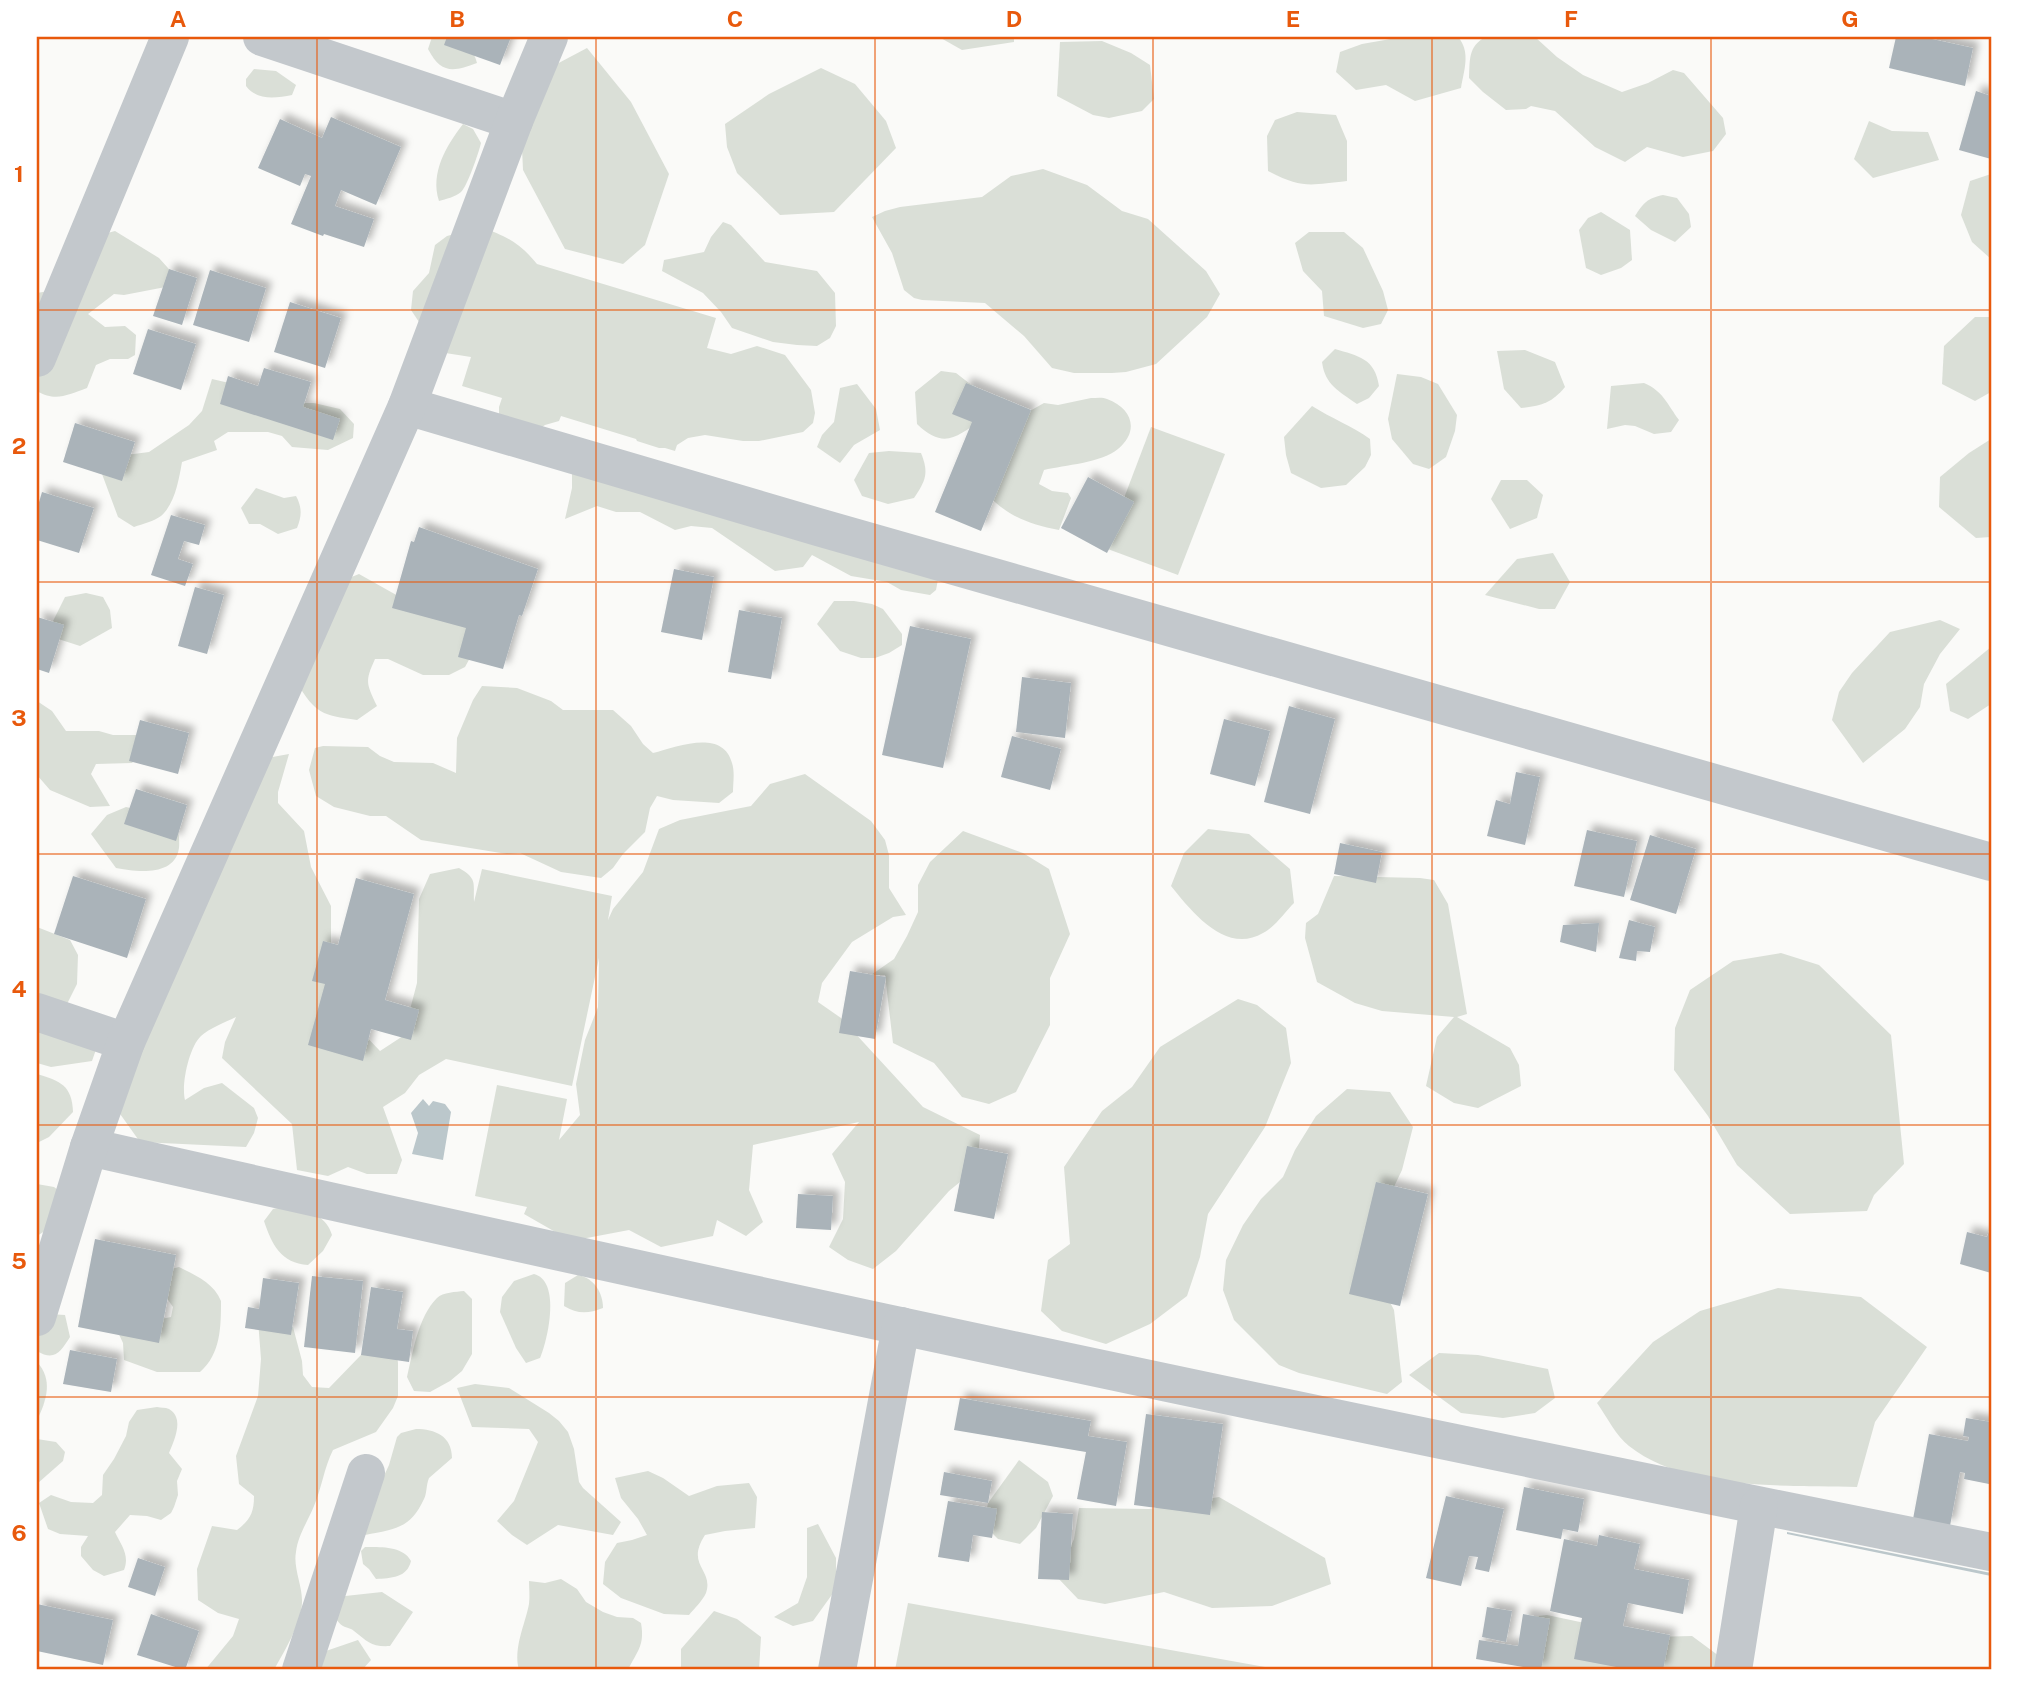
<svg xmlns="http://www.w3.org/2000/svg" width="2028" height="1707" viewBox="0 0 2028 1707" font-family="'Public Sans',sans-serif">
	<style>
		.green { fill: #dadfd7 }
		.water { fill: #bbc7cb }
		.building { fill: #aab3b9; filter: url(#shadow) }
		.lines { fill: none; stroke-linecap: round; stroke-linejoin: round }
		.minor { stroke: #c3c8cc; stroke-width: 38 }
		.grid { fill: none; stroke: #e8590c; stroke-width: 2; stroke-opacity: 0.55 }
		.neatline { fill: none; stroke: #e8590c; stroke-width: 2.5 }
		.grid-label { font-size: 23px; text-anchor: middle; font-weight: bold; fill: #e8590c }
	</style>
	<defs>
		<filter id="shadow"><feDropShadow dx="6" dy="-6" stdDeviation="3.5" flood-color="#0004"/></filter>
	</defs>
	<rect width="100%" height="100%" fill="#fafaf8"/>
	<!-- green -->
	<g class="green">
		<path d="M432 37C456 37 470 38 477 63 453 72 441 74 428 49Z"/>
		<path d="M939 37H1014V42L962 50Z"/>
		<path d="M1402 37H1458C1471 52 1464 70 1461 88L1415 101 1386 85 1356 90 1336 72 1340 52 1362 44Z"/>
		<path d="M1485 37H1535L1557 57 1583 75 1622 92 1648 83 1673 70 1684 73 1723 118 1726 134 1713 151 1683 157 1647 147 1625 162 1595 147 1555 111 1531 106 1526 109 1506 110 1483 92 1469 78C1470 60 1468 47 1485 37Z"/>
		<path d="M1102 41 1131 53 1150 65 1154 99 1142 111 1109 118 1093 115 1057 96 1060 42Z"/>
		<path d="M587 48 631 102 669 174 645 245 623 264 565 249 523 170 519 84Z"/>
		<path d="M821 68 855 84 886 121 896 148 834 212 780 215 737 173 727 147 725 124 769 94Z"/>
		<path d="M254 69 276 71 296 85 292 95C276 98 257 101 246 86V79Z"/>
		<path d="M1297 112 1336 115 1347 141V181C1310 185 1302 189 1268 171L1267 136 1275 120Z"/>
		<path d="M1869 121 1892 131 1928 132 1939 160 1873 178 1854 159Z"/>
		<path d="M463 124 473 129 481 143C479 152 467 187 461 192 455 197 446 199 439 201 430 173 446 146 463 124Z"/>
		<path d="M1043 169 1087 185 1122 211 1148 219 1206 271 1220 294 1207 317 1156 364 1126 372 1112 373H1074L1052 368 1024 336 985 303 922 300 914 298 904 290 892 253 872 217 885 211 900 207 982 197 1011 176Z"/>
		<path d="M1991 174V259L1972 242 1961 215 1970 181Z"/>
		<path d="M1663 195 1677 198 1689 214 1691 227 1675 242 1651 230 1635 216C1643 203 1648 198 1663 195Z"/>
		<path d="M1601 212 1630 230 1632 260 1621 268 1601 275 1586 268 1579 230 1588 218Z"/>
		<path d="M723 222 731 225 765 262 817 271 835 293 836 326 830 338 817 346 797 345 773 342 732 328 721 312 703 293 662 271 664 260 704 252 711 237Z"/>
		<path d="M480 227C506 236 519 242 537 264L716 318 707 348 731 354 757 346 785 355 811 390 815 413 813 423 803 432 759 441H743L705 435 688 438 677 445 675 451 665 448H659L637 441 636 439 561 416 559 421 545 425 530 435 499 427V407L502 398 462 386 471 357 439 352 411 310 413 291 429 273 435 245 447 236Z"/>
		<path d="M115 231 159 258 176 277V285L124 295 114 294 88 314 105 327 125 326 136 335 135 355 128 359H110L96 365 87 388C67 395 56 402 37 391V293L60 289 104 234Z"/>
		<path d="M1309 232H1344L1363 248 1383 291 1388 310 1381 324 1363 328 1324 316 1322 291 1303 271 1295 243Z"/>
		<path d="M1975 317H1991V392L1975 401 1942 384 1944 346Z"/>
		<path d="M1335 349C1358 356 1375 358 1379 386L1369 398 1357 404C1339 391 1325 385 1322 362Z"/>
		<path d="M1525 350 1555 362 1565 387C1552 403 1541 406 1521 408L1504 389 1497 351Z"/>
		<path d="M941 371 956 373 974 387 982 419C957 437 944 450 917 424L915 392Z"/>
		<path d="M1397 374 1421 377 1438 384 1457 415 1455 431 1446 457 1429 469 1413 464 1392 439 1388 419Z"/>
		<path d="M212 379 268 392 301 403H314L340 409 354 424 353 438 328 450 292 447 282 436 268 432H228L214 441 217 450 182 462C179 479 175 504 161 516 154 521 143 524 134 527L118 517 102 474 126 455 149 452 189 425 202 411Z"/>
		<path d="M1644 383C1662 390 1668 405 1679 420L1671 432 1654 434 1635 426 1625 425 1607 429 1611 386Z"/>
		<path d="M857 384 876 409 880 430 854 445 840 463 817 447 822 435 834 422 840 388Z"/>
		<path d="M1091 398C1096 398 1103 397 1107 399 1132 408 1140 431 1118 449 1101 463 1065 465 1044 470L1039 484 1052 491 1068 493 1071 498 1059 530C1028 524 1007 516 986 493L1021 416 1044 403 1058 405Z"/>
		<path d="M1312 406C1331 418 1352 426 1370 439L1371 455 1365 467 1346 485 1321 488 1291 473 1286 455 1284 437Z"/>
		<path d="M1151 427 1225 454 1178 575 1105 548Z"/>
		<path d="M1991 439V537L1976 538 1939 507 1940 477 1969 453Z"/>
		<path d="M889 451 921 453C929 473 926 480 914 498L888 504 862 496 854 480 869 453Z"/>
		<path d="M572 454 942 558 936 590 930 595 901 590 887 582 851 576 812 555 803 567 775 571 712 528 691 526 675 530 640 512H616L597 506 565 519 572 488Z"/>
		<path d="M1501 480H1527L1543 495 1537 518 1510 529 1491 499Z"/>
		<path d="M256 488 284 498 296 496C302 507 302 516 297 528L278 534 260 524H249L241 508Z"/>
		<path d="M1553 553 1570 582 1555 609H1539L1485 595 1517 559Z"/>
		<path d="M359 574 407 601 432 600 472 632 477 645 465 667 449 675H423L388 659H375C365 681 366 683 377 706L357 720C322 715 316 714 297 683L349 578Z"/>
		<path d="M86 593 103 597 110 610 112 628 80 646 46 635 65 597Z"/>
		<path d="M834 601H854L872 604 883 609 902 634V645L889 653 875 658H861L840 651 817 624Z"/>
		<path d="M1940 620 1960 629 1940 654 1924 684 1920 707 1905 729 1863 763 1832 720 1839 692 1852 673 1890 632Z"/>
		<path d="M1991 647V704L1968 719 1950 711 1946 684Z"/>
		<path d="M482 686 517 688 551 701 563 710H613L631 726 643 744 653 753C676 747 723 728 732 763 735 772 733 783 733 792L719 803 673 800 657 796 650 808 645 832 623 854 613 868 601 878 561 872 520 853 507 854 421 840 386 816H370L334 807 316 796 309 770 315 748 323 746 368 747 380 756 394 762 433 763 456 773 457 738 473 700Z"/>
		<path d="M37 701 52 711 66 731H99L113 735H142L143 751 132 763 96 764 91 774 110 806 90 807 50 790 37 775Z"/>
		<path d="M289 754 278 792V803L304 831 311 867 331 906V966L337 1006 380 1051 403 1036 417 983 419 899 430 874 459 868C478 879 473 883 474 902L482 869 612 896 608 920 613 909 643 872 659 829 680 820 751 806 770 784 805 774 871 821 885 840 889 855V888L906 915 893 917 852 942 822 983 818 1002 841 1018 923 1107 980 1135 977 1168 949 1191 896 1251 873 1269 848 1260 829 1247 843 1219 845 1182 832 1154 859 1122 753 1145 749 1190 763 1222 746 1236 717 1220 713 1236 661 1247 629 1230 571 1241 524 1214 527 1207 475 1196 497 1085 567 1099 559 1140 580 1115 576 1084 585 1040 598 1007 599 958 572 1086 446 1059 419 1075 405 1093 383 1107 402 1160 397 1174H367L348 1167 328 1176 297 1170 292 1124 222 1058 225 1042 236 1017C226 1022 208 1029 201 1036 189 1047 181 1085 185 1100L204 1088 222 1083 254 1108 258 1118 254 1133 246 1147 140 1142 113 1104 256 760Z"/>
		<path d="M126 807 171 818 178 825C178 832 180 841 179 848 175 877 136 872 116 868L91 834 107 815Z"/>
		<path d="M1208 829 1249 834 1290 869 1294 903C1285 912 1275 927 1263 933 1226 955 1192 912 1171 886L1184 853Z"/>
		<path d="M963 831 1023 853 1049 869 1070 934 1050 978V1025L1016 1092 989 1104 962 1097 934 1063 893 1043 885 975H871L894 959 907 936 918 912V885L930 862Z"/>
		<path d="M1334 876 1420 878 1434 880 1448 904 1467 1014 1457 1017 1510 1048 1519 1065 1521 1086 1478 1108 1454 1103 1426 1086 1437 1037 1454 1017 1382 1011 1355 1003 1317 982 1305 938 1306 923 1318 914Z"/>
		<path d="M37 927 70 940 78 955 77 984 66 1006 100 1038 92 1061 51 1067 37 1063Z"/>
		<path d="M1781 953 1819 965 1891 1035 1904 1164 1874 1195 1867 1211 1790 1214 1737 1165 1708 1116 1674 1070 1675 1028 1690 990 1733 961Z"/>
		<path d="M1238 999 1257 1005 1286 1028 1291 1063 1265 1127 1208 1214 1200 1257 1187 1296 1150 1324 1106 1344 1062 1331 1041 1311 1048 1260 1070 1244 1064 1167 1102 1111 1132 1087 1160 1047Z"/>
		<path d="M37 1074C60 1081 72 1085 73 1112L49 1137 37 1143Z"/>
		<path d="M1347 1089 1390 1092 1413 1127 1402 1170 1381 1214 1376 1275 1394 1310 1402 1382 1387 1394 1299 1373 1279 1365 1234 1320 1223 1290 1226 1260 1243 1225 1261 1199 1283 1177 1295 1150 1316 1116Z"/>
		<path d="M37 1184 54 1187 58 1190 51 1227 37 1236Z"/>
		<path d="M294 1205C310 1211 327 1217 332 1235L323 1251 308 1265C281 1263 272 1245 264 1221L273 1209Z"/>
		<path d="M179 1267C195 1275 214 1283 221 1301 221 1326 221 1354 200 1372H157L124 1360 123 1343 116 1328 171 1317 173 1307 159 1287 167 1270Z"/>
		<path d="M534 1274C561 1281 548 1339 540 1358L526 1363 516 1348 500 1312 502 1297 514 1281Z"/>
		<path d="M578 1275C594 1278 603 1293 603 1308 588 1314 577 1314 564 1306L565 1283Z"/>
		<path d="M1778 1288 1861 1297 1927 1347 1875 1422 1857 1487C1788 1485 1685 1491 1629 1446 1616 1436 1607 1417 1597 1403L1653 1342 1700 1311Z"/>
		<path d="M464 1291 472 1299V1354L462 1371 450 1381 430 1392 414 1391 407 1377C413 1352 418 1317 437 1298 443 1292 456 1292 464 1291Z"/>
		<path d="M268 1312 293 1327 302 1361 303 1375 312 1387 329 1388 361 1355 376 1342 396 1349 398 1363V1396L393 1408 376 1432 333 1450C324 1468 322 1487 314 1506 308 1521 298 1535 296 1552 293 1567 302 1585 302 1600 303 1621 284 1652 274 1670H205L233 1636 239 1619 218 1613 198 1600 197 1569 212 1526 237 1530C250 1520 254 1513 254 1496L239 1484 236 1456 258 1396 261 1359 258 1320Z"/>
		<path d="M49 1314 65 1315 70 1337C61 1351 55 1362 37 1351V1321Z"/>
		<path d="M1439 1353 1478 1355 1548 1369 1555 1398 1535 1413 1503 1418 1461 1413 1409 1375Z"/>
		<path d="M37 1362C53 1379 47 1400 37 1420Z"/>
		<path d="M475 1384 509 1388 549 1413 559 1421 568 1432 574 1449 579 1482 583 1488 621 1522 613 1535 558 1525 527 1545 512 1535 497 1521 514 1501 538 1442 529 1429 472 1427 457 1388Z"/>
		<path d="M157 1407C161 1408 165 1407 169 1409 185 1418 174 1441 169 1453L182 1469 177 1481 178 1495 174 1507 171 1513 161 1520 147 1516 130 1515 115 1532C121 1545 130 1555 124 1570L104 1576 93 1570 81 1556V1547L88 1536 60 1534 48 1529 39 1503 51 1495 71 1502 93 1503 102 1495 103 1475 114 1459 126 1436 129 1422 137 1410Z"/>
		<path d="M416 1429C435 1429 452 1436 452 1458L429 1478C426 1485 427 1493 424 1499 410 1529 395 1529 365 1535L377 1491 389 1465 397 1437 401 1433Z"/>
		<path d="M37 1439 56 1442 65 1452 63 1461 38 1483Z"/>
		<path d="M1019 1460 1048 1482 1053 1496 1036 1528 1020 1544 998 1539 984 1525 988 1503Z"/>
		<path d="M648 1471 663 1478 689 1496 717 1486 749 1483 757 1497 755 1528 725 1531 705 1535C685 1566 714 1569 706 1593 703 1600 694 1609 689 1615L664 1614 621 1598 603 1584 605 1562 617 1543 632 1540 647 1535 638 1519 621 1498 615 1478Z"/>
		<path d="M1219 1497 1325 1558 1331 1584 1272 1606 1212 1608 1164 1592 1105 1604 1078 1599 1057 1577 1074 1539 1079 1508 1149 1509Z"/>
		<path d="M818 1524 836 1558V1589L813 1621 793 1626 774 1617 798 1603 807 1577V1528Z"/>
		<path d="M365 1547C381 1547 403 1546 411 1561 407 1578 391 1578 376 1579L369 1569 363 1564 361 1551Z"/>
		<path d="M561 1579 577 1589 586 1602 603 1612 617 1617 633 1618 641 1623C645 1646 637 1651 628 1670H519C513 1648 525 1625 529 1604 530 1596 529 1588 529 1581L545 1583Z"/>
		<path d="M382 1592 413 1612 390 1646C371 1647 368 1642 354 1631 351 1628 347 1628 343 1626 337 1623 333 1613 330 1607L336 1597Z"/>
		<path d="M908 1603 1282 1670H895Z"/>
		<path d="M714 1611 737 1619 761 1637 759 1670H681V1649Z"/>
		<path d="M1547 1615 1651 1637 1692 1636 1719 1656 1724 1670H1538L1529 1617Z"/>
		<path d="M358 1640 371 1660 362 1670H320L323 1652Z"/>
	</g>
	<!-- water -->
	<g class="water">
		<path d="M423 1099 429 1106 433 1101 445 1104 451 1112 443 1160 412 1154 418 1133 411 1113Z"/>
		<path d="M1787 1532 1991 1573V1576L1787 1534Z"/>
	</g>
	<!-- building -->
	<g class="building">
		<path d="M447 37H511L500 65 444 45Z"/>
		<path d="M1896 37H1923L1973 48 1965 86 1889 68Z"/>
		<path d="M1976 91 1991 96V159L1959 150Z"/>
		<path d="M331 117 401 147 376 205 341 190 335 206 374 219 364 247 324 234 323 236 291 224 311 176 305 174 300 186 258 168 280 119 322 138Z"/>
		<path d="M169 269 197 278 182 325 153 316Z"/>
		<path d="M210 270 266 288 249 342 193 325Z"/>
		<path d="M290 302 341 318 325 368 274 352Z"/>
		<path d="M148 329 196 344 181 390 133 374Z"/>
		<path d="M264 368 311 382 303 407 340 419 333 440 220 404 228 376 258 386Z"/>
		<path d="M966 383 1031 410 981 531 935 512 972 422 952 414Z"/>
		<path d="M75 423 135 442 122 481 63 462Z"/>
		<path d="M1088 477 1134 502 1107 553 1061 528Z"/>
		<path d="M42 492 94 508 79 553 37 540V509Z"/>
		<path d="M171 515 205 525 199 545 184 541 178 559 193 564 185 586 151 575Z"/>
		<path d="M419 527 538 569 522 616 519 615 503 669 458 657 466 628 392 608 411 541 414 542Z"/>
		<path d="M674 569 714 577 702 640 661 632Z"/>
		<path d="M195 587 224 595 207 654 178 646Z"/>
		<path d="M739 610 782 618 771 679 728 672Z"/>
		<path d="M37 617 64 625 49 673 37 669Z"/>
		<path d="M910 626 971 639 943 768 882 755Z"/>
		<path d="M1022 677 1071 683 1065 738 1016 732Z"/>
		<path d="M1289 706 1335 719 1310 814 1264 802Z"/>
		<path d="M1224 719 1270 731 1255 786 1210 774Z"/>
		<path d="M140 720 189 733 178 774 129 761Z"/>
		<path d="M1012 736 1061 749 1050 790 1001 777Z"/>
		<path d="M1516 772 1540 777 1525 845 1487 836 1496 800 1510 804Z"/>
		<path d="M136 789 187 805 176 841 124 824Z"/>
		<path d="M1587 830 1637 841 1624 897 1574 886Z"/>
		<path d="M1650 835 1696 849 1676 914 1630 900Z"/>
		<path d="M1340 843 1382 852 1376 883 1334 874Z"/>
		<path d="M73 876 146 899 127 958 54 934Z"/>
		<path d="M356 878 414 894 385 1000 419 1010 411 1040 371 1029 363 1061 308 1045 325 984 312 981 323 941 338 945Z"/>
		<path d="M1629 920 1655 927 1650 952 1637 951 1636 961 1619 958Z"/>
		<path d="M1599 923 1596 952 1560 942 1563 925Z"/>
		<path d="M850 971 886 977 875 1039 839 1033Z"/>
		<path d="M967 1146 1008 1154 994 1219 954 1211Z"/>
		<path d="M1376 1182 1428 1194 1400 1306 1349 1294Z"/>
		<path d="M798 1194 833 1196 831 1230 796 1228Z"/>
		<path d="M1991 1226V1273L1960 1264 1967 1232 1987 1237Z"/>
		<path d="M95 1239 176 1255 159 1343 78 1327Z"/>
		<path d="M312 1276 363 1281 355 1353 304 1347Z"/>
		<path d="M263 1278 299 1283 291 1335 245 1328 248 1307 259 1309Z"/>
		<path d="M371 1287 403 1292 397 1329 413 1331 409 1362 361 1355Z"/>
		<path d="M70 1350 117 1359 111 1392 63 1384Z"/>
		<path d="M960 1398 1091 1421 1088 1436 1127 1442 1116 1506 1077 1499 1086 1452 954 1430Z"/>
		<path d="M1146 1414 1223 1424 1210 1515 1134 1505Z"/>
		<path d="M1966 1418 1991 1422V1470L1989 1484 1964 1479 1965 1473 1960 1472 1950 1526 1913 1519 1929 1434 1968 1441 1969 1437 1963 1436Z"/>
		<path d="M944 1472 992 1481 988 1503 940 1495Z"/>
		<path d="M1524 1487 1584 1499 1578 1532 1563 1529 1561 1539 1516 1530Z"/>
		<path d="M1446 1496 1504 1509 1489 1572 1475 1569 1478 1557 1469 1556 1461 1586 1426 1578Z"/>
		<path d="M948 1501 997 1509 992 1538 973 1535 969 1562 938 1557Z"/>
		<path d="M1042 1512 1073 1514 1069 1580 1038 1579Z"/>
		<path d="M1599 1535 1640 1544 1634 1569 1689 1580 1683 1614 1628 1603 1623 1626 1670 1635 1663 1670H1632L1574 1659 1582 1618 1550 1611 1564 1539 1597 1546Z"/>
		<path d="M138 1558 165 1567 155 1596 128 1587Z"/>
		<path d="M37 1604 113 1620 103 1665 37 1651Z"/>
		<path d="M1487 1607 1512 1611 1506 1642 1482 1637Z"/>
		<path d="M151 1614 199 1631 185 1670 137 1655Z"/>
		<path d="M1523 1614 1550 1619 1541 1670 1476 1659 1479 1640 1518 1646Z"/>
	</g>
	<g class="lines">
		<!-- minor -->
		<g class="minor">
			<path d="M262 37 514 121"/>
			<path d="M37 358 170 37"/>
			<path d="M407 406 818 527 1991 862"/>
			<path d="M37 1012 126 1042"/>
			<path d="M89 1147C721 1290 1355 1425 1991 1552"/>
			<path d="M37 1317 89 1147 126 1042 407 406 514 121 549 37"/>
			<path d="M301 1670 366 1473"/>
			<path d="M837 1670 901 1326"/>
			<path d="M1733 1670 1759 1506"/>
		</g>
	</g>
	<!-- grid -->
	<path class="grid" d="M317 37V1670M596 37V1670M875 37V1670M1153 37V1670M1432 37V1670M1711 37V1670M37 310H1991M37 582H1991M37 854H1991M37 1125H1991M37 1397H1991"/>
	<!-- border -->
	<rect width="2028" height="1707" fill="none" stroke="#ffffff" stroke-width="77"/>
	<rect x="38" y="38" width="1952" height="1630" class="neatline"/>
	<g class="grid-label">
		<text x="178" y="27">A</text>
		<text x="457" y="27">B</text>
		<text x="735" y="27">C</text>
		<text x="1014" y="27">D</text>
		<text x="1293" y="27">E</text>
		<text x="1571" y="27">F</text>
		<text x="1850" y="27">G</text>
		<text x="19" y="182">1</text>
		<text x="19" y="454">2</text>
		<text x="19" y="726">3</text>
		<text x="19" y="997">4</text>
		<text x="19" y="1269">5</text>
		<text x="19" y="1541">6</text>
	</g>
</svg>
